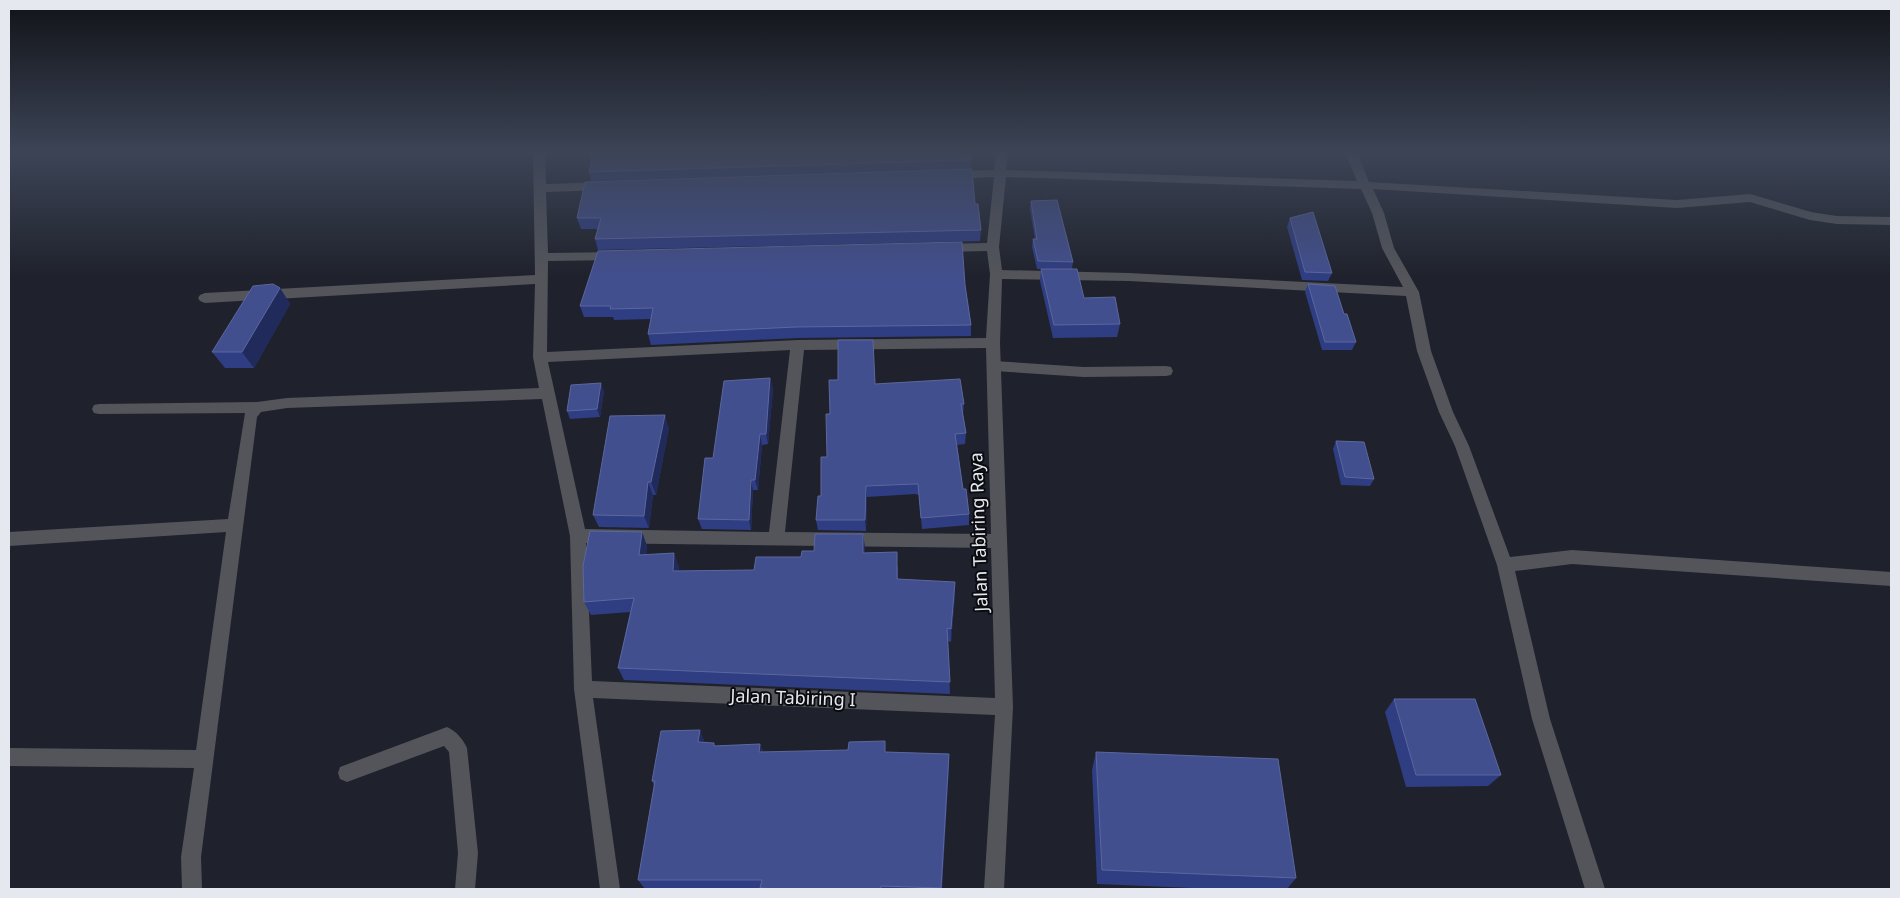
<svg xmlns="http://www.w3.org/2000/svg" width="1900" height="898" viewBox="0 0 1900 898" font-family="'Noto Sans',sans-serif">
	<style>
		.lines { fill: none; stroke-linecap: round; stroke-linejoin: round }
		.service { fill: #53555a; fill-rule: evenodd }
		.minor { fill: #53555a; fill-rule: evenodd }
		.wall { fill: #2f3d82 }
		.shaded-wall { fill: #202a5b }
		.building { fill: #424f8e; stroke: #5c679d }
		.labels { text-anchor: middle; stroke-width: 4; stroke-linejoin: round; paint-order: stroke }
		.street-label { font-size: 18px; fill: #e6e8ef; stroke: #0a0c10 }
	</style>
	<rect width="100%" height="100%" fill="#1f222c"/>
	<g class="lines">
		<!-- service -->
		<path class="service" d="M994 361 1084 367 1166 366 1171 367 1173 371 1171 375 1166 376 1084 377 994 371 989 370 987 366 989 362Z"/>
		<!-- minor -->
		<g class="minor">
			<path d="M533 152H545L546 184 605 182 611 186 605 190 546 192 548 253 617 252 623 256 617 260 548 261 547 352 798 340 986 338 990 274 987 251 942 252 936 248 942 244 987 243 994 177 953 179 947 175 953 171 994 170 996 152H1008L1006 170 1357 181 1345 152H1357L1369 182 1677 200 1750 194 1811 212 1837 216 1891 217V225L1837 224 1810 220 1750 202 1677 208 1373 189 1384 213 1394 248 1419 292 1431 351 1453 412 1469 446 1510 557 1572 550 1891 572V586L1572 564 1515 571 1550 719 1605 889H1585L1532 719 1497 565 1455 446 1439 412 1417 351 1406 296 1129 281 1002 279 1000 343 1013 707 1004 889H984L995 715 593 698 620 889H600L574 689 570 536 542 399 287 408 261 412 257 417 201 857 202 889H182L181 857 194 768 9 766V748L196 750 226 532 9 546V532L228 519 245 413 99 414 94 413 92 409 94 405 99 404 257 402 287 398 539 388 533 357 535 284 205 303 200 301 198 298 200 295 205 293 535 275ZM1006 177 1361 189 1372 213 1382 248 1403 287 1129 273 1002 270 999 247ZM986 348 991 534 785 532 804 350ZM790 350 769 532 585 529 548 362ZM586 543 991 548 995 698 592 681Z"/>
			<path d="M447 727C456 731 463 739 467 748L478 853 475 889H455L458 853 449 752 444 746 347 782 340 779 338 773 340 767Z"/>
		</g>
	</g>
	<!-- wall -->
	<g class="wall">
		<path d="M971 160 970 169 975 204 981 230 980 241 598 250 595 239 598 229H581L577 218 903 171 591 181 589 172Z"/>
		<path d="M1031 201 1073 262 1072 269 1084 298 1120 324 1117 337 1053 338 1040 281 1041 269H1037L1032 247 1033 239H1035L1030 209Z"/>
		<path d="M1290 218 1332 273 1328 281 1302 280 1287 227Z"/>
		<path d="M1308 284 1344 314 1356 342 1352 350H1322L1305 292Z"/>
		<path d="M965 285 971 325V336L798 338 651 345 648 334 651 319 614 320 613 317H584L580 306Z"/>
		<path d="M280 288 290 304 254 368H225L212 352Z"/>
		<path d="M770 378 773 389 768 444 762 445 758 490H753L751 530 702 529 698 519 713 458Z"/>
		<path d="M875 384 964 404 963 415 966 433 965 444 957 445 963 489 969 514V525L922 529 919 495 915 494 867 497 866 531 818 530 816 520 821 496 827 457 830 414Z"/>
		<path d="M604 391 600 417 570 419 567 411Z"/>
		<path d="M669 428 656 495H653L649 528 599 527 593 515Z"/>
		<path d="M1336 441 1374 479 1370 486 1341 485 1333 449Z"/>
		<path d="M642 532 647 546 646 555 679 566V571L754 570 801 557 814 551 863 534 865 553 898 566V579L955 595 951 642 948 641 950 694 624 680 618 668 630 612 591 615 584 602Z"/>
		<path d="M1394 699 1501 775 1488 786 1406 787 1385 712Z"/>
		<path d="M705 742V743L716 746 760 744 763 752H886L949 754V766L942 889H645L638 880 654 786 652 781Z"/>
		<path d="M1096 752 1296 878 1287 889H1216L1097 884 1092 770Z"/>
	</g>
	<!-- shaded-wall -->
	<g class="shaded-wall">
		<path d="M280 288 290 304 254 368 242 352Z"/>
		<path d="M770 378 773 389 768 444 766 434Z"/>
		<path d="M601 383 604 391 600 417 597 409Z"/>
		<path d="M665 415 669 428 656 495 651 482Z"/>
		<path d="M760 434 762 445 758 490 755 480Z"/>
		<path d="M751 480 753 490 751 530 749 520Z"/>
		<path d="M648 482 653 495 649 528 644 516Z"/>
		<path d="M866 486 867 497 866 531 865 520Z"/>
		<path d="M642 532 647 546 645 569 639 555Z"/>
		<path d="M863 534 865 548 864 567 863 553Z"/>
		<path d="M674 553 679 566 678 584 673 571Z"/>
		<path d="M955 582V595L951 642V629Z"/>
		<path d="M700 730 705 742 703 754 698 742Z"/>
		<path d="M760 744 764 756 759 752Z"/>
		<path d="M949 754V766L941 889Z"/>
	</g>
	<!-- building -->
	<g class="building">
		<path d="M593 152H970L971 160 589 172Z"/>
		<path d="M972 169 975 204H978L981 230 595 239 601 218H577L585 182Z"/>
		<path d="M1057 200 1073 262 1038 261 1033 239H1037L1031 201Z"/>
		<path d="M1313 212 1332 273 1305 272 1290 218Z"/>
		<path d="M962 242 965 285 971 325 796 327 648 334 653 308 610 309 611 306H580L598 251Z"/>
		<path d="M1041 269H1077L1084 298 1115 297 1120 324 1054 325Z"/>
		<path d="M273 284 280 288 242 352H212L253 286Z"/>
		<path d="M1308 284 1335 286 1344 314H1347L1356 342H1325Z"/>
		<path d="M838 340H873L875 384 960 379 964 404H961L966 433 955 434 963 489H966L969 514 921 518 918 484H915L866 486 865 520H816L818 496H821V457H827L826 414H830L829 380H838Z"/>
		<path d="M770 378 766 434H760L755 480H751L749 520 698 519 705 458H713L724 381Z"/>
		<path d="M601 383 597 409 567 411 571 385Z"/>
		<path d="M665 415 651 482H648L644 516 593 515 610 416Z"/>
		<path d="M1336 441 1364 442 1374 479 1345 477Z"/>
		<path d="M590 531 642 532 639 555 674 553 673 571 754 570 756 557H801L802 551H814L815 534H863V553L897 552V579L955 582 951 629 947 628 950 682 618 668 634 598 584 602 583 566Z"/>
		<path d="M1394 699H1475L1501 775H1416Z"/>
		<path d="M700 730 698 742 714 743V746L760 744 759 752 848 750 849 742 885 741V752L949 754 941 888 881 886V889H781L760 888 762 880H638L655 781H652L661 731Z"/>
		<path d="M1096 752 1278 759 1296 878 1102 870Z"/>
	</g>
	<!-- sky -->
	<linearGradient id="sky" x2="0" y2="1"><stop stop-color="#111318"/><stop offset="0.55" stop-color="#3c4456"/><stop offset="1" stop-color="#3c4456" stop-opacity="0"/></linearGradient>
	<rect width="1900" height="277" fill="url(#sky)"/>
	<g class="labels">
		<!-- street labels -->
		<g class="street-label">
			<text transform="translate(979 532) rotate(-92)" y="6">Jalan Tabiring Raya</text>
			<text transform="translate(793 698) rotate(2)" y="6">Jalan Tabiring I</text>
		</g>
	</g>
	<!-- border -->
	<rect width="1900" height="898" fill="none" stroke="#e6e8ef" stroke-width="20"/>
</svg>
